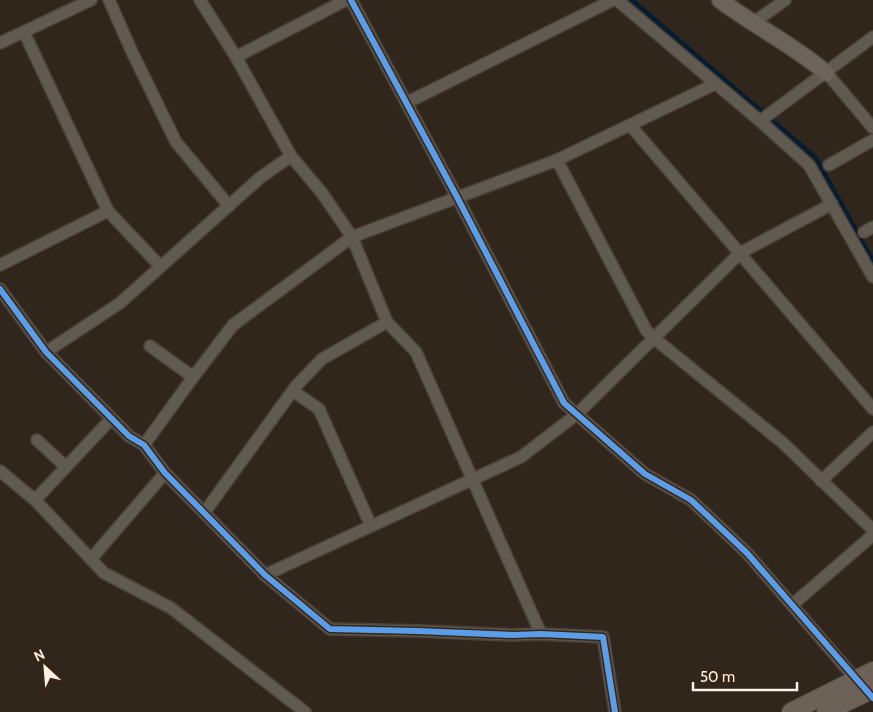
<svg xmlns="http://www.w3.org/2000/svg" width="873" height="712" viewBox="0 0 873 712" font-family="Cabin,sans-serif">
	<style>
		.lines { fill: none; stroke-linecap: round; stroke-linejoin: round }
		.stream { stroke: #061c30; stroke-width: 4.5 }
		.street-casing { stroke: #4b423a; stroke-width: 14 }
		.secondary-casing { stroke: #4b423a; stroke-width: 19 }
		.primary-casing { stroke: #4b423a; stroke-width: 20 }
		.street { stroke: #605a51; stroke-width: 11 }
		.secondary { stroke: #6c645a; stroke-width: 16 }
		.primary { stroke: #6c6257; stroke-width: 18 }
		.cycleway-casing { stroke: #382514; stroke-width: 9 }
		.cycleway { stroke: #5a9eea; stroke-width: 6 }
	</style>
	<rect width="100%" height="100%" fill="#30261c"/>
	<g class="lines">
		<!-- stream -->
		<path class="stream" d="M632 0 816 158 873 261"/>
		<defs>
			<g id="street">
				<path d="M109 0 132 52 176 142 229 206"/>
				<path d="M200 0 236 57 291 156 322 193 352 237 387 322 416 352 541 634"/>
				<path d="M351 0 457 197 564 403 645 474 691 500 747 553 860 684"/>
				<path d="M617 0 760 121 809 165 873 277"/>
				<path d="M753 23 785 0"/>
				<path d="M24 32 108 211 160 266"/>
				<path d="M0 43 91 0"/>
				<path d="M236 57 346 0"/>
				<path d="M826 73 831 78 873 128"/>
				<path d="M406 103 613 0"/>
				<path d="M760 121 873 37"/>
				<path d="M630 125 873 409"/>
				<path d="M557 160 646 330 655 339 783 443 873 530"/>
				<path d="M829 165 873 140"/>
				<path d="M864 232 873 227"/>
				<path d="M0 265 108 211"/>
				<path d="M0 289 46 352 129 436 144 445 165 473 265 575 330 629 418 631 513 635 541 634 603 637 615 712"/>
				<path d="M150 346 193 377"/>
				<path d="M46 352 120 303 261 177 291 156"/>
				<path d="M293 391 319 409 371 526"/>
				<path d="M37 440 66 467"/>
				<path d="M144 445 191 380 233 325 352 237 557 160 715 84"/>
				<path d="M0 471 35 500 104 573 171 608 305 712"/>
				<path d="M821 481 873 432"/>
				<path d="M35 500 111 419"/>
				<path d="M204 513 296 386 322 359 387 322"/>
				<path d="M91 559 165 473"/>
				<path d="M265 575 521 457 577 414 740 253 832 204"/>
				<path d="M792 605 873 535"/>
			</g>
			<path id="secondary" d="M720 0C754 26 794 45 826 73"/>
			<g id="primary">
				<path d="M791 712 873 671"/>
				<path d="M826 712 873 689"/>
			</g>
		</defs>
		<!-- street casing -->
		<use href="#street" class="street-casing"/>
		<!-- secondary casing -->
		<use href="#secondary" class="secondary-casing"/>
		<!-- primary casing -->
		<use href="#primary" class="primary-casing"/>
		<!-- street -->
		<use href="#street" class="street"/>
		<!-- secondary -->
		<use href="#secondary" class="secondary"/>
		<!-- primary -->
		<use href="#primary" class="primary"/>
		<defs>
			<g id="cycleway">
				<path d="M351 0 457 197 564 403 645 474 691 500 747 553 873 698"/>
				<path d="M0 289 46 352 129 436 144 445 165 473 265 575 330 629 418 631 513 635 541 634 603 637 615 712"/>
			</g>
		</defs>
		<!-- cycleway casing -->
		<use href="#cycleway" class="cycleway-casing"/>
		<!-- cycleway -->
		<use href="#cycleway" class="cycleway"/>
	</g>
	<!-- north arrow -->
	<g transform="translate(45 667) rotate(334)" stroke="#382514" stroke-width="4" paint-order="stroke">
	<path d="M0-4L9 19L0 12L-9 19Z" fill="#fef1e6"/>
	<text y="-8" font-size="14" font-weight="bold" text-anchor="middle" fill="#fef1e6">N</text>
	</g>
	<!-- scale -->
	<path d="M693 682v8h104v-8" fill="none" stroke="#fef1e6" stroke-width="2.5"/>
	<text x="700" y="682" font-size="15" fill="#fef1e6" stroke="#382514" stroke-width="4" paint-order="stroke">50 m</text>
</svg>
